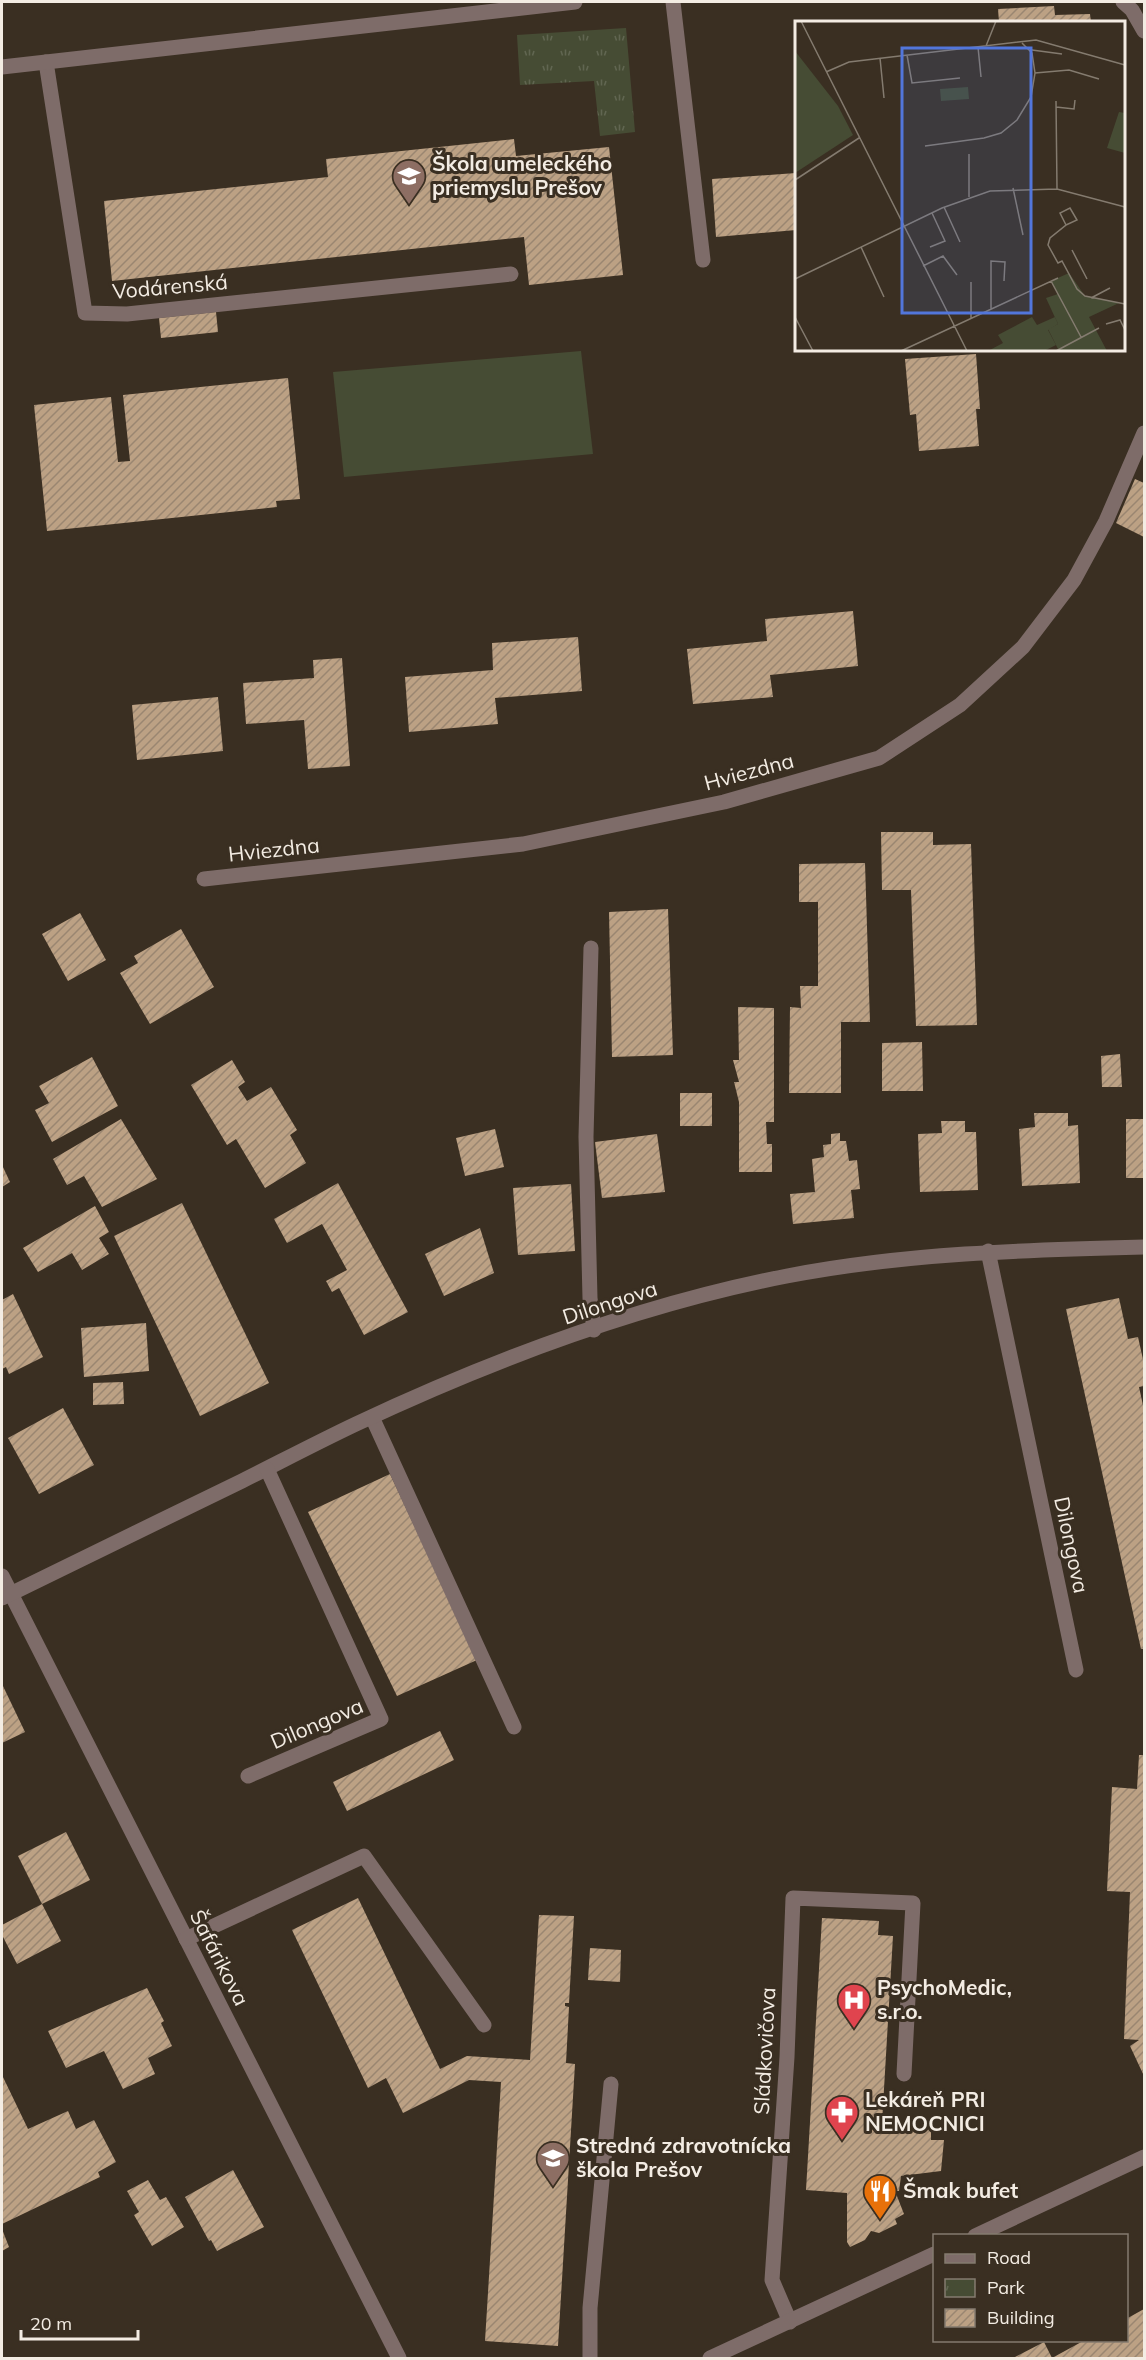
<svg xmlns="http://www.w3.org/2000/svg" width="1146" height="2360" viewBox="0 0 1146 2360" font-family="Mulish,sans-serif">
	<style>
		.grass { fill: #464c34 }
		.park { fill: url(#park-tufts) }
		.building { fill: url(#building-hatch) }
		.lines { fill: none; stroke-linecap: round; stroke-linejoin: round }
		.minor { stroke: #7e6c69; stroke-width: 15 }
		.labels { text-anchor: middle; stroke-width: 6; stroke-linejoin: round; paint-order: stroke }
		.poi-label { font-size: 21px; font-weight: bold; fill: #f3ece3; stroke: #3a2f22; text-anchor: start }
		.street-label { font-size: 21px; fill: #f3ece3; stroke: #3a2f22 }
		.inset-road { fill: none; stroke: #847b6f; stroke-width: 1.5 }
		.view { fill: #5276db; fill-opacity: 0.15; stroke: #5276db; stroke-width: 3 }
		.inset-edge { fill: none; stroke: #f3ece3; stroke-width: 3 }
	</style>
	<defs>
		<pattern id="park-tufts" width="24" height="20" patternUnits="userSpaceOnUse" patternTransform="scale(1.5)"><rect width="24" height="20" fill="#464c34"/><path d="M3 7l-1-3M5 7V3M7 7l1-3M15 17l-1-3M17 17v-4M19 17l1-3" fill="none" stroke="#616651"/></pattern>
		<pattern id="building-hatch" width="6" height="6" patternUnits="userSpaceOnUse" patternTransform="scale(1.5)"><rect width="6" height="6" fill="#bca184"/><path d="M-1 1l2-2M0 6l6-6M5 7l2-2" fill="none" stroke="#9a8671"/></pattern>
	</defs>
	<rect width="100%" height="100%" fill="#3a2f22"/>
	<!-- grass -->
	<path class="grass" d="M581 351 593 454 344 477 333 372Z"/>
	<!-- park -->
	<path class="park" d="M626 28 635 132 600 136 594 81 520 85 517 35Z"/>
	<!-- building -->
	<g class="building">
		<path d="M1054 6 1055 15 1090 14 1091 22H999L998 9Z"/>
		<path d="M514 139 516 156 609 147 623 275 529 285 524 237 112 281 104 201 328 177 326 159Z"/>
		<path d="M796 173V230L716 237 712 179Z"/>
		<path d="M216 312 218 332 161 338 159 318Z"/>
		<path d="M976 354 980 409H976L979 446 919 451 916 414 910 415 905 359Z"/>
		<path d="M288 378 300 499 276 501 277 507 47 531 34 405 111 397 118 462 130 461 123 395Z"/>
		<path d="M1135 479 1144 483V537L1116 523Z"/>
		<path d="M853 611 858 666 770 675 773 697 693 704 687 649 767 641 765 619Z"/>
		<path d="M578 637 582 691 495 698 498 724 409 732 405 677 493 670 492 643Z"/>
		<path d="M342 658 350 766 308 769 304 720 246 724 243 683 314 678 313 660Z"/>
		<path d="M218 697 223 751 137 760 132 705Z"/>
		<path d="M881 832H933V845L971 844 977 1025 916 1026 911 890H882Z"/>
		<path d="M865 863 870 1022H841V1093H789L790 1007 801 1008 800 986H818V902H799V864Z"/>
		<path d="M668 909 673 1055 612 1057 609 912Z"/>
		<path d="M80 913 106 960 68 981 42 934Z"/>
		<path d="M181 929 214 987 150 1024 120 973 138 963 134 956Z"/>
		<path d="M738 1007 774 1008V1122H766L767 1144H772V1172H739V1102L734 1082H739L733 1060H739Z"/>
		<path d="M922 1042 923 1091H882V1043Z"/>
		<path d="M1120 1054 1122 1087H1102L1101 1056Z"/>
		<path d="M92 1057 118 1106 52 1142 35 1110 49 1103 39 1086Z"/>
		<path d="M232 1060 245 1082 238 1087 247 1101 271 1087 297 1130 290 1135 306 1163 265 1188 236 1139 227 1145 191 1085Z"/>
		<rect x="680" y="1093" width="32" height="33"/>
		<path d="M1034 1113H1068V1126L1078 1125 1080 1183 1022 1186 1019 1129 1035 1127Z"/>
		<path d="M121 1119 157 1179 102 1207 84 1176 67 1185 53 1159Z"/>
		<rect x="1126" y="1119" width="18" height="59"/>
		<path d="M941 1121H965V1132H976L978 1190 920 1192 918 1134 942 1133Z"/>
		<path d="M495 1129 504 1167 465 1176 456 1138Z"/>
		<path d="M840 1133V1141H846L849 1161 857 1160 860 1189 851 1190 854 1218 793 1224 790 1194 815 1192 812 1159 824 1157 823 1145 831 1144V1134Z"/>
		<path d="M657 1134 665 1192 602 1198 595 1142Z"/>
		<path d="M2 1165 10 1182 2 1187Z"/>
		<path d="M338 1183 408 1312 364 1335 339 1288 332 1292 326 1281 347 1270 322 1224 287 1243 274 1219Z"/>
		<path d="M571 1184 575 1251 518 1255 513 1188Z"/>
		<path d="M182 1203 269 1383 200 1416 114 1236Z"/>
		<path d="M95 1206 109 1232 99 1238 109 1254 82 1270 72 1253 38 1272 23 1248Z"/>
		<path d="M480 1228 494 1273 444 1296 425 1254Z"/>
		<path d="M13 1294 43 1357 9 1374 6 1367 2 1369V1300Z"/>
		<path d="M1119 1298 1128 1339 1138 1337 1144 1364V1386L1139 1387 1144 1410V1649H1141L1066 1309Z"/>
		<path d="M146 1323 149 1371 84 1377 81 1328Z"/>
		<path d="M123 1382 124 1404 93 1405V1383Z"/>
		<path d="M63 1408 94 1465 39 1494 8 1438Z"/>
		<path d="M390 1474 477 1660 397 1696 308 1512Z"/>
		<path d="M2 1684 25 1732 2 1743Z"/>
		<path d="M440 1731 454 1760 347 1811 333 1782Z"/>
		<path d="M1139 1755H1144V2076L1130 2046 1139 2040 1124 2039 1130 1892 1107 1891 1112 1787 1137 1789Z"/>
		<path d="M66 1832 90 1880 42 1904 18 1856Z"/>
		<path d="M358 1898 440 2069 467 2056 530 2060 539 1915 574 1916 569 2003H565V2006L569 2007 566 2063 575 2064 558 2346 485 2341 501 2082 469 2080 403 2113 386 2078 368 2088 292 1930Z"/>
		<path d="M42 1904 61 1941 17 1964 2 1935V1925Z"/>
		<path d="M822 1918 879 1921 878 1935 893 1936 882 2123 931 2127V2140H944L941 2171 901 2176 899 2191H895L904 2214 895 2219 897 2224 879 2233 871 2231 865 2240 850 2247 847 2242V2193L806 2190Z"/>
		<path d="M590 1948 621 1950 620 1982 588 1980Z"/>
		<path d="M147 1988 164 2021 161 2023 172 2046 148 2058 155 2074 123 2089 104 2051 66 2068 48 2031Z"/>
		<path d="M2 2075 28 2129 68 2111 76 2129 94 2120 116 2162 98 2172 100 2177 2 2224Z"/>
		<path d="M233 2170 264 2227 217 2251 211 2240 209 2241 185 2197Z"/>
		<path d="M148 2180 160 2200 166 2197 184 2227 152 2246 134 2215 139 2212 127 2191Z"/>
		<path d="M2 2229 9 2247 2 2251Z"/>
		<path d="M1144 2309V2358H1013L1044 2342 1052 2358 1085 2340H1126V2319Z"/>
	</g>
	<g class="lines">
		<!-- minor -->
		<g class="minor">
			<path d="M673 2 703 260"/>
			<path d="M1123 2 1132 10 1144 31"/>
			<path d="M46 62 85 313 127 314 511 274"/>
			<path d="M2 67 575 2"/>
			<path d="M204 879 523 844 724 802 879 758 960 705 1023 647 1074 580 1106 521 1144 433"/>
			<path d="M591 948 586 1137 590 1298 594 1330"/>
			<path d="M988 1251 1076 1670"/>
			<path d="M372 1417 514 1727"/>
			<path d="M2 1576 399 2358"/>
			<path d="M2 1598C81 1559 162 1520 242 1481 280 1462 318 1442 356 1424 490 1361 642 1304 787 1276 906 1253 1024 1250 1144 1247"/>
			<path d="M248 1776 381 1719 267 1469"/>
			<path d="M186 1939 364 1856 484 2025"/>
			<path d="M975 2236 1144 2157"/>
			<path d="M790 2322 772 2280 787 2057 793 1898 913 1903 904 2074"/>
			<path d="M590 2358V2308L611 2084"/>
			<path d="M710 2358 934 2254"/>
		</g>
	</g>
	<!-- icons -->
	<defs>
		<symbol id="school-pin" viewBox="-11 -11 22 30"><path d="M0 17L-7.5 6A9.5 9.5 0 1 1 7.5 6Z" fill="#8d6e63" stroke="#3a2f22"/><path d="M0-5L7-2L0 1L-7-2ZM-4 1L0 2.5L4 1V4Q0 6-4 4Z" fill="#fff"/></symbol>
		<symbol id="hospital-pin" viewBox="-11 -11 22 30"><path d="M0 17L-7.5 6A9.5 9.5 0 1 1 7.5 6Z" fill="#e0444e" stroke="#3a2f22"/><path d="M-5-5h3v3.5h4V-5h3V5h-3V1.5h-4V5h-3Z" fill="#fff"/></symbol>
		<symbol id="pharmacy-pin" viewBox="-11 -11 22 30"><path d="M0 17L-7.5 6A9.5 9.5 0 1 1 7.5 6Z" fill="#e0444e" stroke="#3a2f22"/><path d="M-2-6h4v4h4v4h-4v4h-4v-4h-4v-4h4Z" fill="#fff"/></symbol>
		<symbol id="restaurant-pin" viewBox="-11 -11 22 30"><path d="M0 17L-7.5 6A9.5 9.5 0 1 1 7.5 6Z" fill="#e8710a" stroke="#3a2f22"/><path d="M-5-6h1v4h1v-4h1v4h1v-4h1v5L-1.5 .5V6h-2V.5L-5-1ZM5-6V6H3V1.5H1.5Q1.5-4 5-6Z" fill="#fff"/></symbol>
	</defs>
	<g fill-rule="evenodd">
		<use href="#school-pin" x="390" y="157" width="38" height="52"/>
		<use href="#hospital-pin" x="835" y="1981" width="38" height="52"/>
		<use href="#pharmacy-pin" x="823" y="2093" width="38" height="52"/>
		<use href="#school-pin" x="534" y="2139" width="38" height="52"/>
		<use href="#restaurant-pin" x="861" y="2172" width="38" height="52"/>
	</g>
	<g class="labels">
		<!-- poi labels -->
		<g class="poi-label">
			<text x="432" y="171">Škola umeleckého<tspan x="432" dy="24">priemyslu Prešov</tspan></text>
			<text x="877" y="1995">PsychoMedic,<tspan x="877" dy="24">s.r.o.</tspan></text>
			<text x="865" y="2107">Lekáreň PRI<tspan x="865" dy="24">NEMOCNICI</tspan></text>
			<text x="576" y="2153">Stredná zdravotnícka<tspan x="576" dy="24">škola Prešov</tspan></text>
			<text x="903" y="2198">Šmak bufet</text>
		</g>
		<!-- street labels -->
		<g class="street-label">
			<text transform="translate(170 287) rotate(-5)" y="7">Vodárenská</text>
			<text transform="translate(749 772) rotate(-15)" y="7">Hviezdna</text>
			<text transform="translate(274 850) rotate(-6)" y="7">Hviezdna</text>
			<text transform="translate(610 1303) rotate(-18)" y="7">Dilongova</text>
			<text transform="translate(1071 1545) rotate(78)" y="7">Dilongova</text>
			<text transform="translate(317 1724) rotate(-23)" y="7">Dilongova</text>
			<text transform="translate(219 1958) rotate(63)" y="7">Šafárikova</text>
			<text transform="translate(765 2051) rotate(-87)" y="7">Sládkovičova</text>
		</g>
	</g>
	<!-- overview -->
	<g transform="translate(795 21)">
		<rect width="330" height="330" fill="#3a2f22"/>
		<path d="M173 66 174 78 146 80 145 68ZM274 252 290 275 324 282 294 296 312 330H264L253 308 263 303 251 277 263 273 256 260Z" fill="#464c34"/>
		<path d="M324 91 330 92V132L312 127Z" fill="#464c34"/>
		<path d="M0 30 43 85 58 114 0 152Z" fill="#464c34"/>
		<path d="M237 296 242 304 260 296 263 303 253 309 261 324 249 330H193L208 322 203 314Z" fill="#464c34"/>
		<path class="inset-road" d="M6 0 172 330M191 25 201 0M183 26 186 56M237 29 267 33M112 34 117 62 165 57M85 37 89 77M31 51 54 41 241 19 330 44M240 52 274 49 304 58M261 80 262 168M261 86 279 88 280 79M130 125 189 117 206 112 222 99 236 76 240 52 237 32 227 22M174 133V176M0 159 64 117M218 167 228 214M149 186 165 221M271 204 282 199 275 187 265 192 271 204 255 217 253 224 263 242 267 240 282 268 290 275 330 283M66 226 89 276M135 226 150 220 137 192M277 229 292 258M128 245 148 235 162 254M0 258 147 187 195 170 262 168 330 186M256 260 286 316M296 277 315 267M196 288V240L210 241 209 260M0 296 18 330M176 297V261M311 303 325 299 330 309M106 330 263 257M261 330 304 307"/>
		<path class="view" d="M107 27H236V292H107Z"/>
		<rect width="330" height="330" class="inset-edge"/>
	</g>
	<!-- border -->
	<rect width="1146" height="2360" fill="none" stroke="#f3ece3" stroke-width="6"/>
	<!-- legend -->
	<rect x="933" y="2234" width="195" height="108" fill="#3a2f22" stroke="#847b6f" stroke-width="1.5"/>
	<rect x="945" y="2254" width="30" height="9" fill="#7e6c69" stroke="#847b6f" stroke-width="1.5"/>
	<text x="987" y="2264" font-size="18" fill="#f3ece3">Road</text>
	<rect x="945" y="2279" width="30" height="18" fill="url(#park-tufts)" stroke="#847b6f" stroke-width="1.5"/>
	<text x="987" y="2294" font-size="18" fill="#f3ece3">Park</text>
	<rect x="945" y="2309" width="30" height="18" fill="url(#building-hatch)" stroke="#847b6f" stroke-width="1.5"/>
	<text x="987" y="2324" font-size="18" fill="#f3ece3">Building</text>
	<!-- scale -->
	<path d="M21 2330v9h117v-9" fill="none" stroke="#f3ece3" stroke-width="3"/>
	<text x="30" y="2330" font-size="18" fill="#f3ece3" stroke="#3a2f22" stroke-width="4.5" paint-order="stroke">20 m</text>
</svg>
